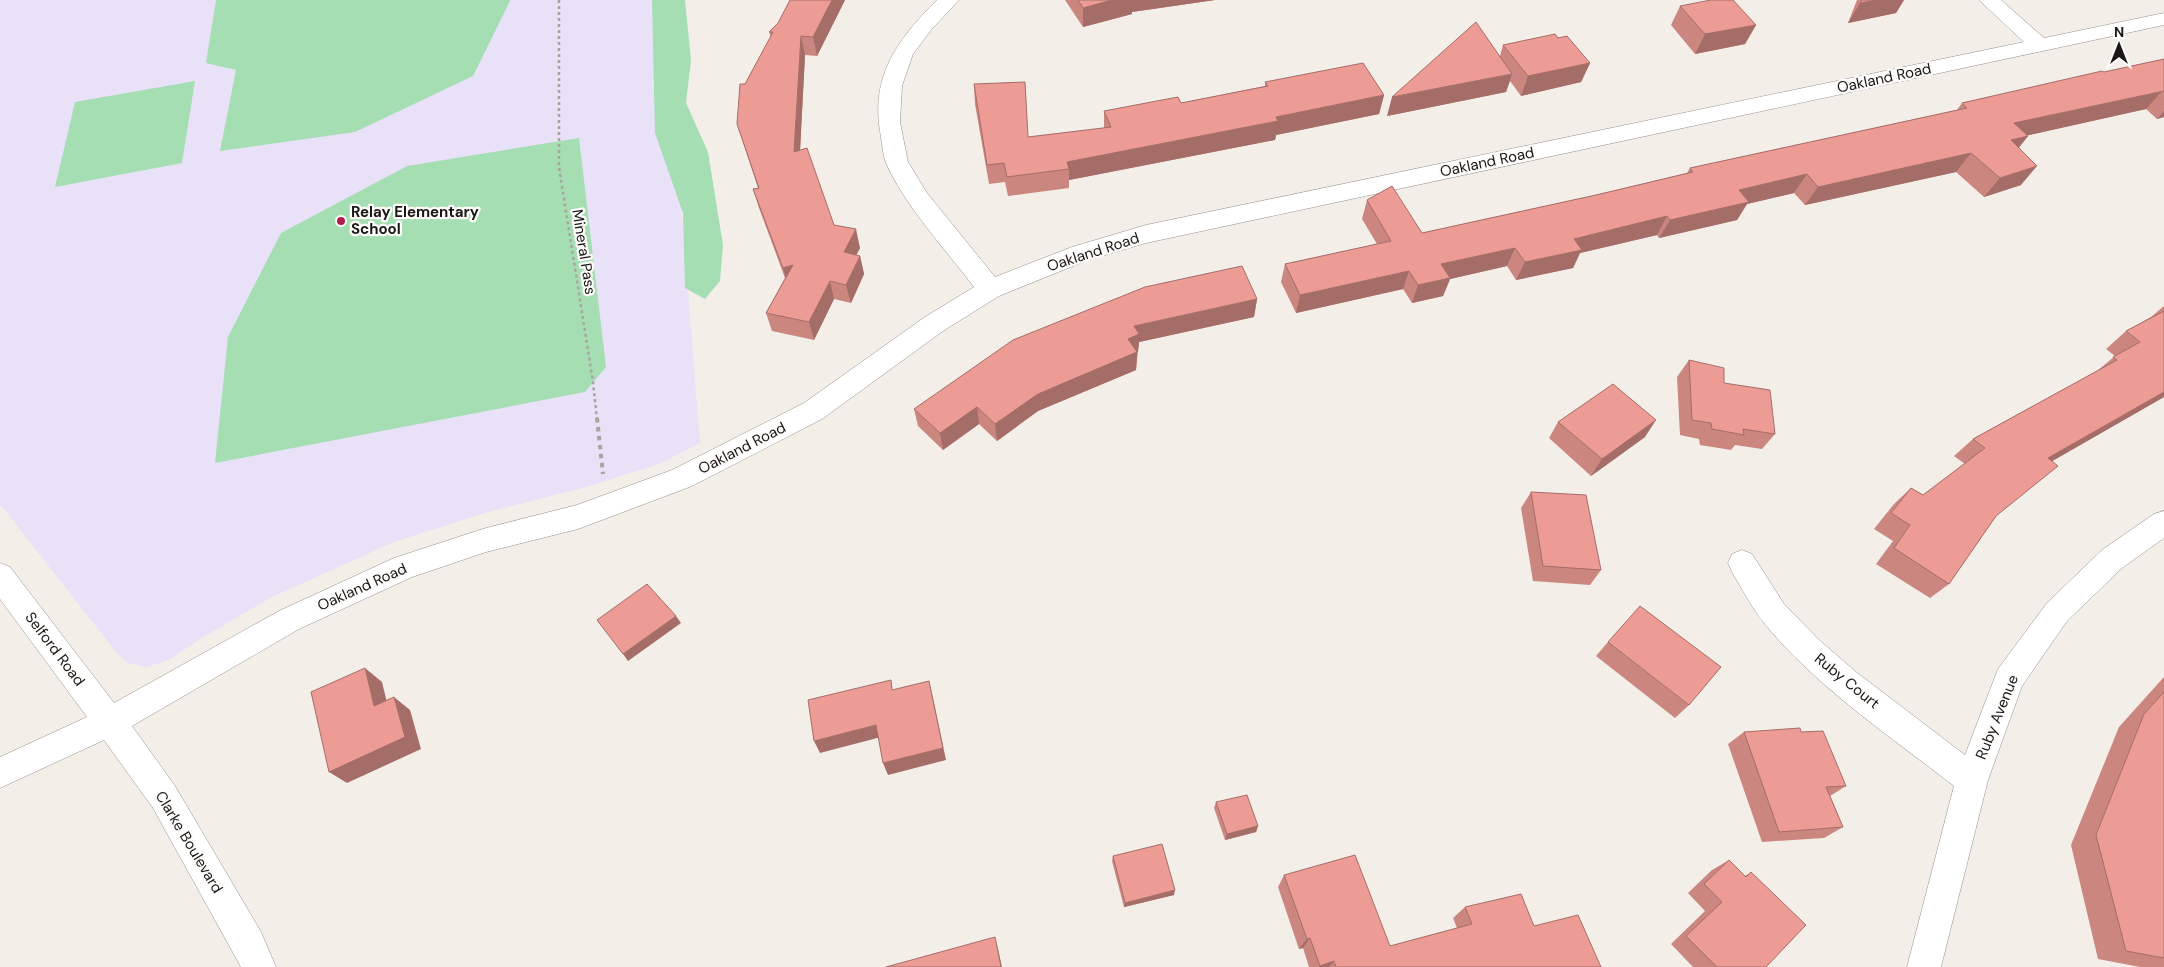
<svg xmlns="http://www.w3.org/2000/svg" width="2164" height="967" viewBox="0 0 2164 967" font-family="'DM Sans',sans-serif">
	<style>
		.education { fill: #e8e1f7 }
		.green { fill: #a6deb4 }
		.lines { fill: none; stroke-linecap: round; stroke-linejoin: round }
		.minor-casing { stroke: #96908b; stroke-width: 1 }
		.path-far1 { stroke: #a9a4a0; stroke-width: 2.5; stroke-dasharray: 3 3; stroke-linecap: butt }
		.path { stroke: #a9a4a0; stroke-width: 4; stroke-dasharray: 4.5 4.5; stroke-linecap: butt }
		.minor { fill: #fff; fill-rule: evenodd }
		.wall { fill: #cb8680 }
		.shaded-wall { fill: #a56d68 }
		.building { fill: #ec9c95; stroke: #a56d68 }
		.poi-dot { fill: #af1c47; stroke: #fefcfa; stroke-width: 2 }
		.labels { text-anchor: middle; stroke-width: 4.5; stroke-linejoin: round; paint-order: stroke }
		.street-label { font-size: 15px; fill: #191716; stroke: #fefcfa }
		.poi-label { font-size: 15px; font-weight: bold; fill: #191716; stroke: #fefcfa; text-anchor: start }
	</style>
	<rect width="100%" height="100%" fill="#f4eee9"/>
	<!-- education -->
	<path class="education" d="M0 0H665L700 443 659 464 586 487 488 512 394 542 272 597 200 639 169 660 146 667 128 663 116 652 0 504Z"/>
	<!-- green -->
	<g class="green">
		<path d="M216 0H510V1L473 76 355 132 220 151 236 70 206 63Z"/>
		<path d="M652 0H685L691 60 686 103 708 152 723 245 720 281 705 299 685 288 683 213 655 133Z"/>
		<path d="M195 81 182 163 55 187 75 102Z"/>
		<path d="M579 138 606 367 585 392 215 463 228 337 281 233 407 166Z"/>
	</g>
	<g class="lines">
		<defs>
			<g id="minor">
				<path d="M937 0H959L931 30 913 54 902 86 900 122 908 162 927 193 995 277 1072 247 1146 225 2024 42 1979 0H2001L2044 38 2164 13V25L1146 243 1088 260 999 296 943 331 822 419 692 486 578 529 486 552 412 577 299 629 132 726 175 786 261 932 276 967H241L153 808 104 740 0 788V757L87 717 0 599V563L10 567 114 703 279 611 394 558 486 528 577 505 672 470 804 403 925 317 974 287C946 250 905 206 886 163 883 155 882 145 881 137 869 77 897 40 937 0Z"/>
				<path d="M2164 511V538L2122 568 2067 621 2022 686 1988 780 1941 967H1907L1954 786C1891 737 1815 686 1764 623 1752 608 1742 589 1732 572L1728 563 1732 554 1742 550 1752 554 1784 604 1818 639 1856 672 1965 755 1998 669 2047 603 2102 550 2154 514Z"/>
			</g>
		</defs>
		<!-- minor casing -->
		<use href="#minor" class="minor-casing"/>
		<!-- path-far1 -->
		<path class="path-far1" d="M559 0V167L593 382 597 419"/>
		<!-- path -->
		<path class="path" d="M597 418 603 474"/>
		<!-- minor -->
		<use href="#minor" class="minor"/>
	</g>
	<!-- wall -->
	<g class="wall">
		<path d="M845 0 817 56 805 55 800 150 834 225 860 248 856 255 860 256 864 274 851 303 834 299 814 340 772 331 766 313 785 278 759 208 753 189 758 188 737 124 771 37 769 32Z"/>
		<path d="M1065 0H1215L1132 12V14L1083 27Z"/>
		<path d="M1857 0H1904L1896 13 1848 23Z"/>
		<path d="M1680 6 1756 25 1745 44 1695 54 1671 25Z"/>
		<path d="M1558 38 1590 63 1581 82 1521 96 1510 81 1506 92 1387 116 1500 56 1503 45Z"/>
		<path d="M2164 59V117L2157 119 2146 109 2027 135 2028 136 2019 148 2021 185 1984 197 1956 172 1805 205 1794 193 1747 204 1737 220 1659 238 1657 235 1580 253 1573 268 1516 280 1507 266 1450 279 1443 296 1412 303 1403 289 1296 313 1281 282 1285 264 1377 244 1362 219 1367 200 1422 233 1596 195 1687 173 1690 168 1957 110 1962 103Z"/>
		<path d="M1265 82 1384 95 1379 114 1276 135 1275 140 1069 180V188L1008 196 1005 182 989 184 975 104 974 84 1028 137 1104 128V111L1181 103 1265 86Z"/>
		<path d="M1257 299 1254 317 1139 342 1136 370 1038 411 997 441 979 424 943 450 918 426 914 409Z"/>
		<path d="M2164 306V397L2052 461 1996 516 1949 584 1930 598 1876 564 1893 541 1874 529 1894 504 1911 488 1923 495 1965 464 1954 456 1973 439 2097 371 2115 356 2106 349 2126 331 2151 317Z"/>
		<path d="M1689 360 1724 383 1775 434 1762 449 1735 445 1731 450 1700 445 1699 439 1680 435 1677 377Z"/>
		<path d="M1558 422 1645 437 1591 476 1549 438Z"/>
		<path d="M1531 492 1601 570 1590 585 1533 581 1521 508Z"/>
		<path d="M1608 642 1689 705 1675 718 1596 656Z"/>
		<path d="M2164 677V967H2140L2098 959 2071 845 2119 727Z"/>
		<path d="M1744 732H1801L1846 786 1830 796 1843 827 1824 838 1762 842 1728 744Z"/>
		<path d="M1216 802 1258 826 1256 832 1225 840 1214 808Z"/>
		<path d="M1113 856 1174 895 1124 907 1112 861Z"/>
		<path d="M1729 860 1745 876 1751 872 1766 967H1693L1671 944 1705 911 1688 893 1712 870Z"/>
		<path d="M1284 875 1390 946 1457 928 1453 918 1465 907 1534 926 1601 967H1309L1303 948 1299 949 1278 887Z"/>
	</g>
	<!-- shaded-wall -->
	<g class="shaded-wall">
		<path d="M832 0H845L817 56 813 37Z"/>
		<path d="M1112 0H1215L1132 12V14L1083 27V8Z"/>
		<path d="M1877 0H1904L1896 13 1848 23 1860 3Z"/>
		<path d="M1756 25 1745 44 1695 54 1705 34Z"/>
		<path d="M801 36 805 55 799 171 794 152Z"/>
		<path d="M1590 63 1581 82 1521 96 1528 76Z"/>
		<path d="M1512 74 1506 92 1387 116 1392 97Z"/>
		<path d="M2163 90 2146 109 1998 142 2014 123Z"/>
		<path d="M1384 95 1379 114 1276 135 1275 140 1069 180V169L1067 162 1276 117Z"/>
		<path d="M2164 111V117L2157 119Z"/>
		<path d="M2028 136 2012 155 2011 140Z"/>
		<path d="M1971 153 1956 172 1805 205 1818 187Z"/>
		<path d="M2037 166 2021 185 1984 197 2000 178Z"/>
		<path d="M1807 174 1794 193 1747 204 1737 220 1659 238 1670 220 1739 190Z"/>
		<path d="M1667 216 1657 235 1580 253 1573 268 1516 280 1525 262 1574 239Z"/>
		<path d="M856 229 860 248 848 271 844 252Z"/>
		<path d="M1515 248 1507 266 1450 279 1443 296 1412 303 1418 285 1441 264Z"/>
		<path d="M860 256 864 274 851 303 846 285Z"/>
		<path d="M793 265 788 286 783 268Z"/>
		<path d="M1409 271 1403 289 1296 313 1300 295Z"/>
		<path d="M830 281 834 299 814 340 809 322Z"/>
		<path d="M1257 299 1254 317 1139 342 1138 352 1127 356 1128 339 1134 326Z"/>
		<path d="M1137 352 1136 370 1038 411 997 441 995 424 1038 394Z"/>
		<path d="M2164 392V397L2028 475 2048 458Z"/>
		<path d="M977 407 979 424 943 450 940 433Z"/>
		<path d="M1656 420 1645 437 1591 476 1602 459Z"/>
		<path d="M676 616 681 623 628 661 623 654Z"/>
		<path d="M365 668 382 682 391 719 374 706Z"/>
		<path d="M929 681 932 694 946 760 888 775 883 763Z"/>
		<path d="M394 697 410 710 421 749 347 783 329 772Z"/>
		<path d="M876 725 881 737 820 753 814 741Z"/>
		<path d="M1258 826 1256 832 1225 840 1227 834Z"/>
		<path d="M1175 890 1174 895 1124 907 1125 903Z"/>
		<path d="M995 937 998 949 1002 967H1001Z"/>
		<path d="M1310 938 1303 948 1299 949 1307 939Z"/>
		<path d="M1334 961 1329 967H1319L1320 966Z"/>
	</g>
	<!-- building -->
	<g class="building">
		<path d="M790 0H832L813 37 801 36 794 152 807 148 834 225 856 229 844 252 860 256 846 285 830 281 809 322 766 313 793 265 783 268 753 189 759 188 737 124 740 84H745L773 32H769L778 23Z"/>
		<path d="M1078 0H1112L1083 8Z"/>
		<path d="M1711 0H1733L1756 25 1705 34 1680 6Z"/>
		<path d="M1862 0H1877L1860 3Z"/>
		<path d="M1476 22 1512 74 1392 97Z"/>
		<path d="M1555 34 1558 38 1567 36 1590 63 1528 76 1503 45Z"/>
		<path d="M2164 59V91L2014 123 2028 136 2011 140 2037 166 2000 178 1971 153 1818 187 1807 174 1739 190 1749 202 1670 220 1667 216 1574 239 1582 250 1525 262 1515 248 1441 264 1450 278 1418 285 1409 271 1300 295 1285 264 1391 241 1367 200 1392 186 1422 233 1596 195 1693 172 1690 168 1967 108 1962 103 2102 71 2104 72Z"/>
		<path d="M1363 63 1384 95 1276 117 1278 121 1067 162 1069 169 1007 177 1004 163 987 165 974 84 1025 82 1028 137 1111 127 1104 111 1178 97 1181 103 1268 86 1265 82Z"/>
		<path d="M1242 266 1257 299 1134 326 1139 334 1128 339 1137 352 1038 394 995 424 977 407 940 433 914 409 1013 340 1145 287Z"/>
		<path d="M2164 311V392L2048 458 2058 466 1996 516 1949 584 1894 548 1910 525 1891 513 1911 488 1923 495 1985 448 1973 439 2117 360 2113 357 2140 342 2126 331Z"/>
		<path d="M1689 360 1724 368V383L1770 390 1775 434 1743 429 1744 435 1712 429 1711 423 1692 420Z"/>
		<path d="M1613 384 1656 420 1602 459 1558 422Z"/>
		<path d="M1531 492 1586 495 1601 570 1543 566Z"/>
		<path d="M647 584 676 616 623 654 597 620Z"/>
		<path d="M1640 606 1721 667 1689 705 1608 642Z"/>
		<path d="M365 668 374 706 394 697 405 737 329 772 311 692Z"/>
		<path d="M891 680 892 690 929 681 943 748 883 763 876 725 814 741 808 700Z"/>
		<path d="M2164 692V958L2126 951 2096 835 2144 714Z"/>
		<path d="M1800 728 1801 732 1823 731 1846 786 1826 787 1843 827 1779 832 1744 732Z"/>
		<path d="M1247 795 1258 826 1227 834 1216 802Z"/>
		<path d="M1162 844 1175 890 1125 903 1113 856Z"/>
		<path d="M1355 855 1390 946 1472 924 1465 907 1521 894 1534 926 1578 915 1601 967H1336L1334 961 1320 966 1310 938 1307 939 1284 875Z"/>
		<path d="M1729 860 1746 877 1751 872 1806 925 1766 967H1717L1686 936 1722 902 1704 884Z"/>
		<path d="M995 937 1001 967H886Z"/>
	</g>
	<!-- markers -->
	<circle class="poi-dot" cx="341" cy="221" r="5"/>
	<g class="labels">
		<!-- street labels -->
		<g class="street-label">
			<text transform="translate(1884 78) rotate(-12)" y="5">Oakland Road</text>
			<text transform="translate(1487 162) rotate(-12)" y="5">Oakland Road</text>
			<text transform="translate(584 252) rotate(81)" y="5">Mineral Pass</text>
			<text transform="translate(1093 252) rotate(-18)" y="5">Oakland Road</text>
			<text transform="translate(742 448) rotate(-27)" y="5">Oakland Road</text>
			<text transform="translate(362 587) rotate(-24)" y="5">Oakland Road</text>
			<text transform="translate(55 649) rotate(53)" y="5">Selford Road</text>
			<text transform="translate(1847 681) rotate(39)" y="5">Ruby Court</text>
			<text transform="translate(1997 717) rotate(-68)" y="5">Ruby Avenue</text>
			<text transform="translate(189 842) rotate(59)" y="5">Clarke Boulevard</text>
		</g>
		<!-- poi labels -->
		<g class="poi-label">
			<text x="351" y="217">Relay Elementary<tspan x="351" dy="17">School</tspan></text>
		</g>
	</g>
	<!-- north arrow -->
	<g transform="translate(2119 45)" stroke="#fefcfa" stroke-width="4" paint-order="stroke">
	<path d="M0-4L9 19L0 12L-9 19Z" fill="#191716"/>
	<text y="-8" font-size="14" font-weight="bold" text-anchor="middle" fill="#191716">N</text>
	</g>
</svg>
